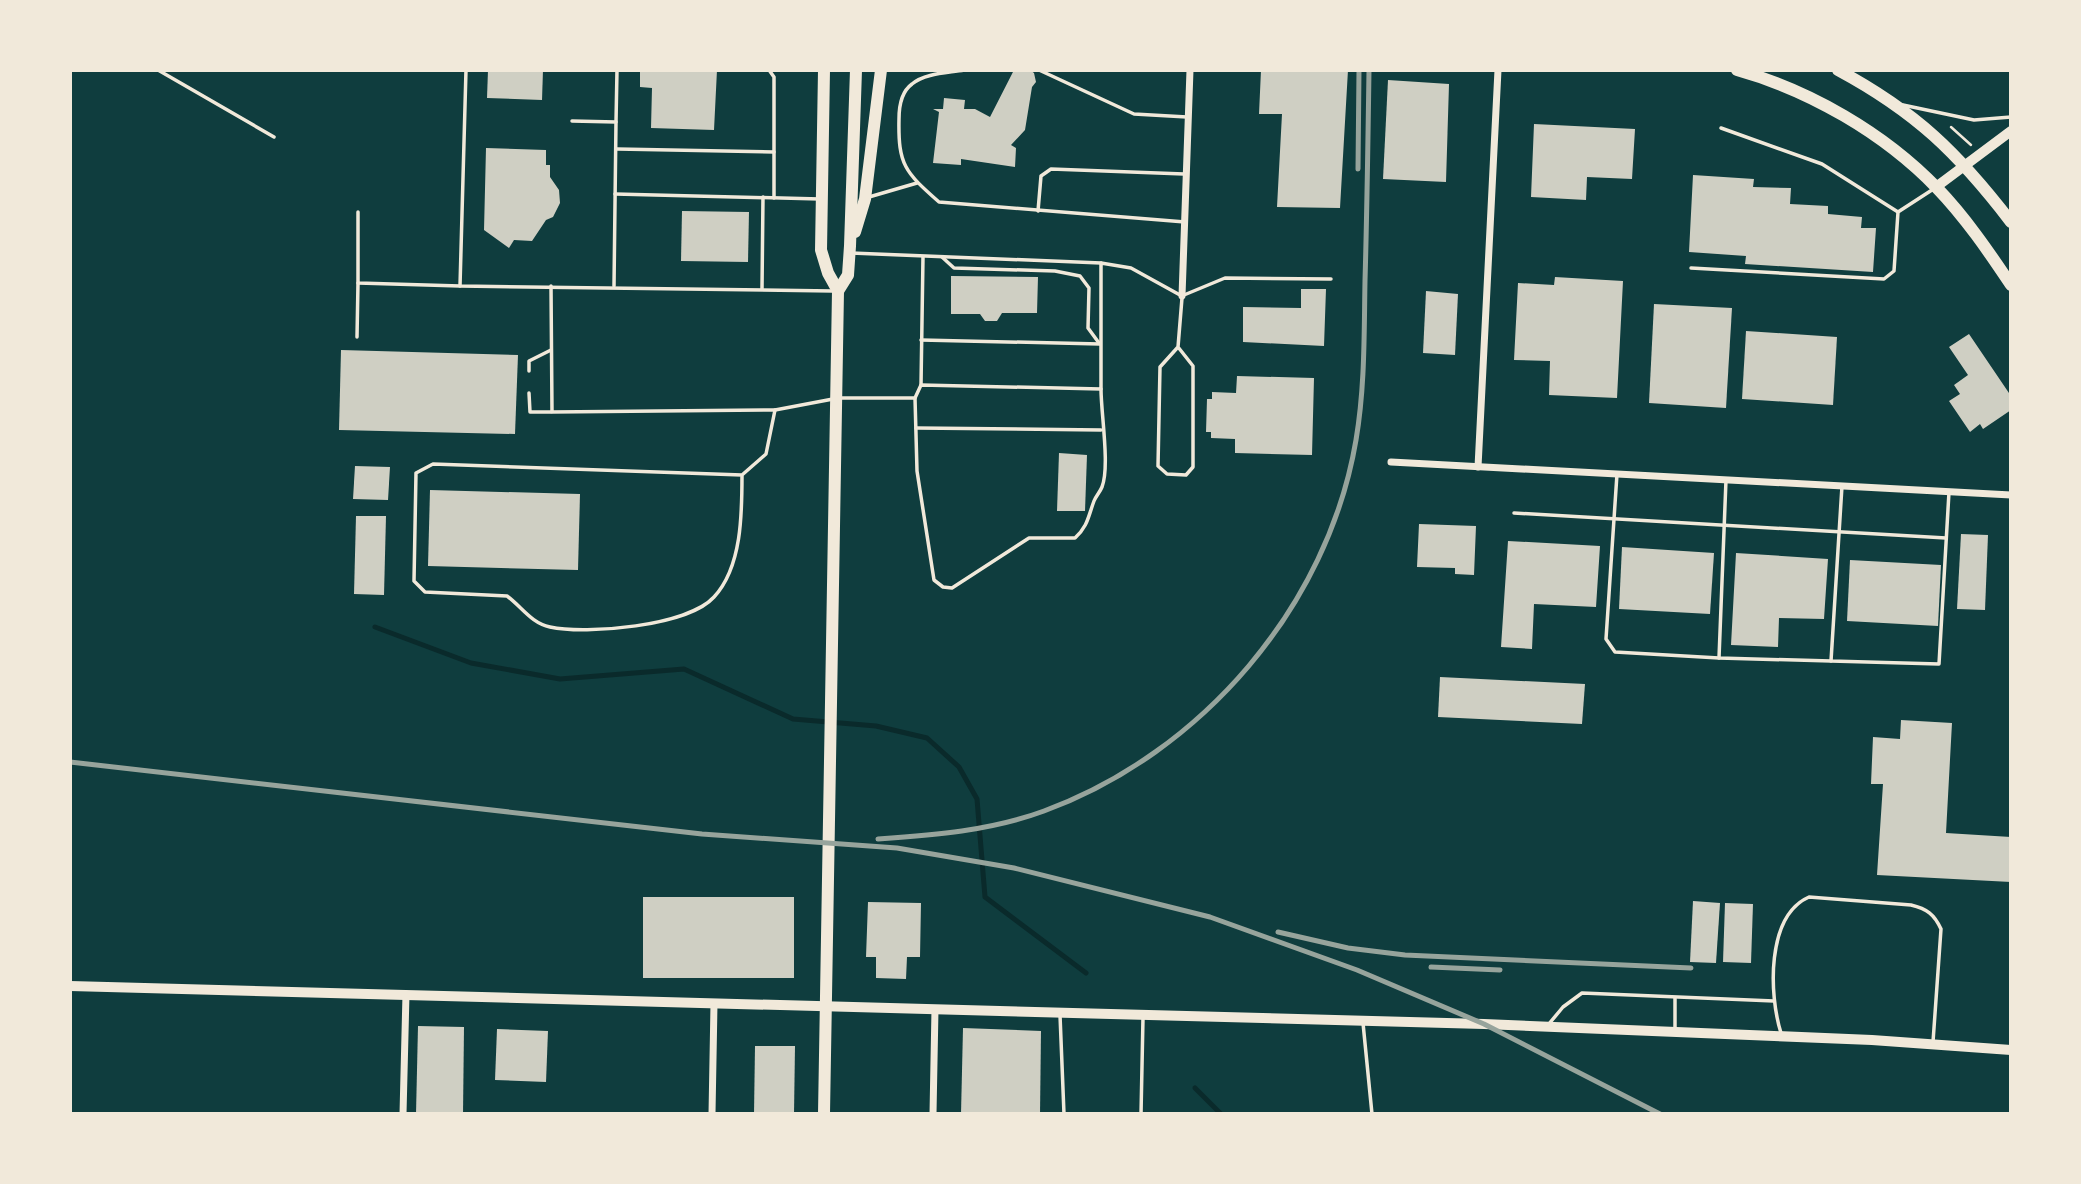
<svg xmlns="http://www.w3.org/2000/svg" width="2081" height="1184" viewBox="0 0 2081 1184" font-family="'Open Sans',sans-serif">
	<style>
		.lines { fill: none; stroke-linecap: round; stroke-linejoin: round }
		.stream { stroke: #0a2a2b; stroke-width: 5 }
		.building { fill: #cfcfc3 }
		.path { stroke: #f1e9da; stroke-width: 2.5 }
		.service { stroke: #f1e9da; stroke-width: 3.5 }
		.minor { stroke: #f1e9da; stroke-width: 7 }
		.tertiary { stroke: #f1e9da; stroke-width: 10 }
		.secondary { stroke: #f1e9da; stroke-width: 10 }
		.primary { stroke: #f1e9da; stroke-width: 12 }
		.rail { stroke: #97a49c; stroke-width: 5 }
	</style>
	<rect width="100%" height="100%" fill="#0f3d3e"/>
	<g class="lines">
		<!-- stream -->
		<g class="stream">
			<path d="M375 627 471 663 560 679 684 669 793 719 876 726 927 738 959 767 977 799 985 897 1086 973"/>
			<path d="M1195 1088 1221 1114"/>
		</g>
	</g>
	<!-- building -->
	<g class="building">
		<path d="M488 70H543L542 100 487 98Z"/>
		<path d="M640 70H717L714 130 651 128 652 88 640 87Z"/>
		<path d="M1014 70H1030L1034 73 1036 82 1032 87 1025 130 1011 145 1016 148 1015 167 961 159V165L933 163 939 112 933 109H943L944 98 965 100 964 109H975L990 117Z"/>
		<path d="M1261 70H1348L1340 208 1277 207 1282 114H1259Z"/>
		<path d="M1388 80 1449 84 1446 182 1383 179Z"/>
		<path d="M1534 124 1635 129 1632 179 1587 177 1586 200 1531 197Z"/>
		<path d="M486 148 546 150V165H550V177L559 190 560 203 553 217 546 220 532 241 514 240 509 248 484 230Z"/>
		<path d="M1693 175 1754 179 1753 187 1791 188 1790 204 1828 206V214L1862 217 1861 228H1876L1873 272 1745 264 1746 256 1689 252Z"/>
		<path d="M682 211 749 212 748 262 681 261Z"/>
		<path d="M951 276 1038 277 1037 313H1002L997 321H985L980 314H951Z"/>
		<path d="M1555 277 1623 281 1617 398 1549 395 1550 361 1514 360 1518 283 1554 285Z"/>
		<path d="M1301 289H1326L1324 346 1243 342V307L1301 308Z"/>
		<path d="M1426 291 1458 294 1455 355 1423 353Z"/>
		<path d="M1654 304 1732 308 1726 408 1649 403Z"/>
		<path d="M1746 331 1837 337 1833 405 1742 399Z"/>
		<path d="M1969 334 2011 396V410L1983 429 1980 424 1970 432 1949 401 1960 394 1954 385 1968 375 1949 347Z"/>
		<path d="M341 350 518 355 515 434 339 430Z"/>
		<path d="M1237 376 1314 378 1312 455 1235 453V439L1211 438V432H1206L1207 399H1212V392L1236 393Z"/>
		<path d="M1059 453 1087 455 1085 511H1057Z"/>
		<path d="M355 466 390 467 388 500 353 499Z"/>
		<path d="M430 490 580 494 578 570 428 566Z"/>
		<path d="M356 516H386L384 595 354 594Z"/>
		<path d="M1419 524 1476 526 1474 575 1455 574V568L1417 567Z"/>
		<path d="M1961 534 1988 535 1985 610 1957 609Z"/>
		<path d="M1508 541 1600 546 1596 607 1534 604 1532 649 1501 647Z"/>
		<path d="M1622 547 1714 553 1710 614 1619 609Z"/>
		<path d="M1736 553 1828 559 1824 619 1779 618 1778 647 1731 645Z"/>
		<path d="M1850 560 1941 565 1938 626 1847 621Z"/>
		<path d="M1440 677 1585 684 1582 724 1438 717Z"/>
		<path d="M1901 720 1952 723 1946 833 2011 837V882L1877 875 1883 784H1871L1873 737 1900 739Z"/>
		<rect x="643" y="897" width="151" height="81"/>
		<path d="M1693 901 1720 903 1716 963 1690 962Z"/>
		<path d="M868 902 921 903 920 957H907L906 979 876 978V957H866Z"/>
		<path d="M1725 903 1753 904 1751 963 1723 962Z"/>
		<path d="M418 1026 464 1027 463 1114H416Z"/>
		<path d="M963 1028 1041 1031 1040 1114H961Z"/>
		<path d="M497 1029 548 1031 546 1082 495 1080Z"/>
		<path d="M755 1046H795L794 1114H754Z"/>
	</g>
	<g class="lines">
		<!-- path -->
		<path class="path" d="M1951 127 1971 145"/>
		<!-- service -->
		<g class="service">
			<path d="M158 70 274 137"/>
			<path d="M466 70 460 286 833 291"/>
			<path d="M769 70 774 77V198"/>
			<path d="M964 70C948 73 925 73 912 84 901 92 899 106 899 119 898 165 905 172 939 202L1185 222"/>
			<path d="M1039 70 1134 114 1187 117"/>
			<path d="M1903 105 1974 120 2011 117"/>
			<path d="M572 121 616 122 614 286"/>
			<path d="M616 122 617 70"/>
			<path d="M1721 128 1822 164 1898 212"/>
			<path d="M617 149 774 152"/>
			<path d="M615 194 820 199"/>
			<path d="M869 197 917 183"/>
			<path d="M1038 211 1041 176 1051 169 1184 174"/>
			<path d="M358 212V283L460 286"/>
			<path d="M851 253 1101 263"/>
			<path d="M942 257 954 268 1055 271 1080 276 1089 288 1088 328 1099 343"/>
			<path d="M1691 268 1884 279 1894 271 1898 212 1935 188"/>
			<path d="M551 286 552 412 775 410 833 399"/>
			<path d="M762 289 763 197"/>
			<path d="M1184 295 1225 278 1331 279"/>
			<path d="M357 337 358 283"/>
			<path d="M921 340 1100 344"/>
			<path d="M1178 347 1193 366V467L1186 475 1167 474 1158 466 1160 367 1178 347 1182 298"/>
			<path d="M529 371V361L551 350"/>
			<path d="M921 385 923 257"/>
			<path d="M529 393 530 412H551"/>
			<path d="M841 398H915L921 385 1101 389V263L1131 268 1180 295"/>
			<path d="M915 398 917 471 934 580 943 587 952 588 1029 538H1075C1088 526 1088 517 1094 501 1096 496 1100 492 1102 487 1110 466 1101 414 1101 389"/>
			<path d="M916 428 1101 430"/>
			<path d="M1617 474 1606 639 1615 652 1719 658"/>
			<path d="M742 475C742 513 742 567 714 597 688 626 586 635 550 627 531 623 522 607 507 596L425 592 414 581 416 473 433 464 742 475 766 454 775 410"/>
			<path d="M1726 480 1719 658 1831 661"/>
			<path d="M1842 486 1831 661 1939 664 1949 492"/>
			<path d="M1514 513 1946 538"/>
			<path d="M1060 1015 1064 1114"/>
			<path d="M1363 1023 1372 1114"/>
			<path d="M1548 1025 1563 1007 1582 993 1774 1001"/>
			<path d="M1675 1030V998"/>
			<path d="M1781 1033C1769 995 1766 916 1809 897L1911 905C1927 909 1934 914 1941 929L1933 1042"/>
			<path d="M1141 1114 1143 1018"/>
		</g>
		<!-- minor -->
		<g class="minor">
			<path d="M1182 296 1190 70"/>
			<path d="M1391 462 2011 495"/>
			<path d="M1478 467 1498 70"/>
			<path d="M403 1114 406 994"/>
			<path d="M712 1114 714 1004"/>
			<path d="M933 1114 935 1009"/>
		</g>
		<!-- tertiary -->
		<path class="tertiary" d="M1936 187 2011 131"/>
		<!-- secondary -->
		<path class="secondary" d="M70 986 1484 1024 1872 1040 2011 1050"/>
		<!-- primary -->
		<g class="primary">
			<path d="M824 70 821 250 828 273 838 291"/>
			<path d="M1737 70C1809 90 1884 133 1937 188 1965 217 1989 252 2011 285"/>
			<path d="M1838 70C1916 112 1958 153 2011 222"/>
			<path d="M855 232 865 199 881 70"/>
			<path d="M824 1114 838 291 848 275 850 246 856 70"/>
		</g>
		<!-- rail -->
		<g class="rail">
			<path d="M1358 169 1359 70"/>
			<path d="M70 762 702 834 897 848 1014 868 1210 917 1357 970 1484 1024 1660 1114"/>
			<path d="M878 839C934 835 990 831 1044 811 1202 753 1328 606 1356 440 1365 387 1364 334 1365 281 1367 211 1368 140 1369 70"/>
			<path d="M1278 932 1348 948 1405 955 1691 968"/>
			<path d="M1431 967 1500 970"/>
		</g>
	</g>
	<!-- border -->
	<rect width="2081" height="1184" fill="none" stroke="#f1e9da" stroke-width="144"/>
</svg>
